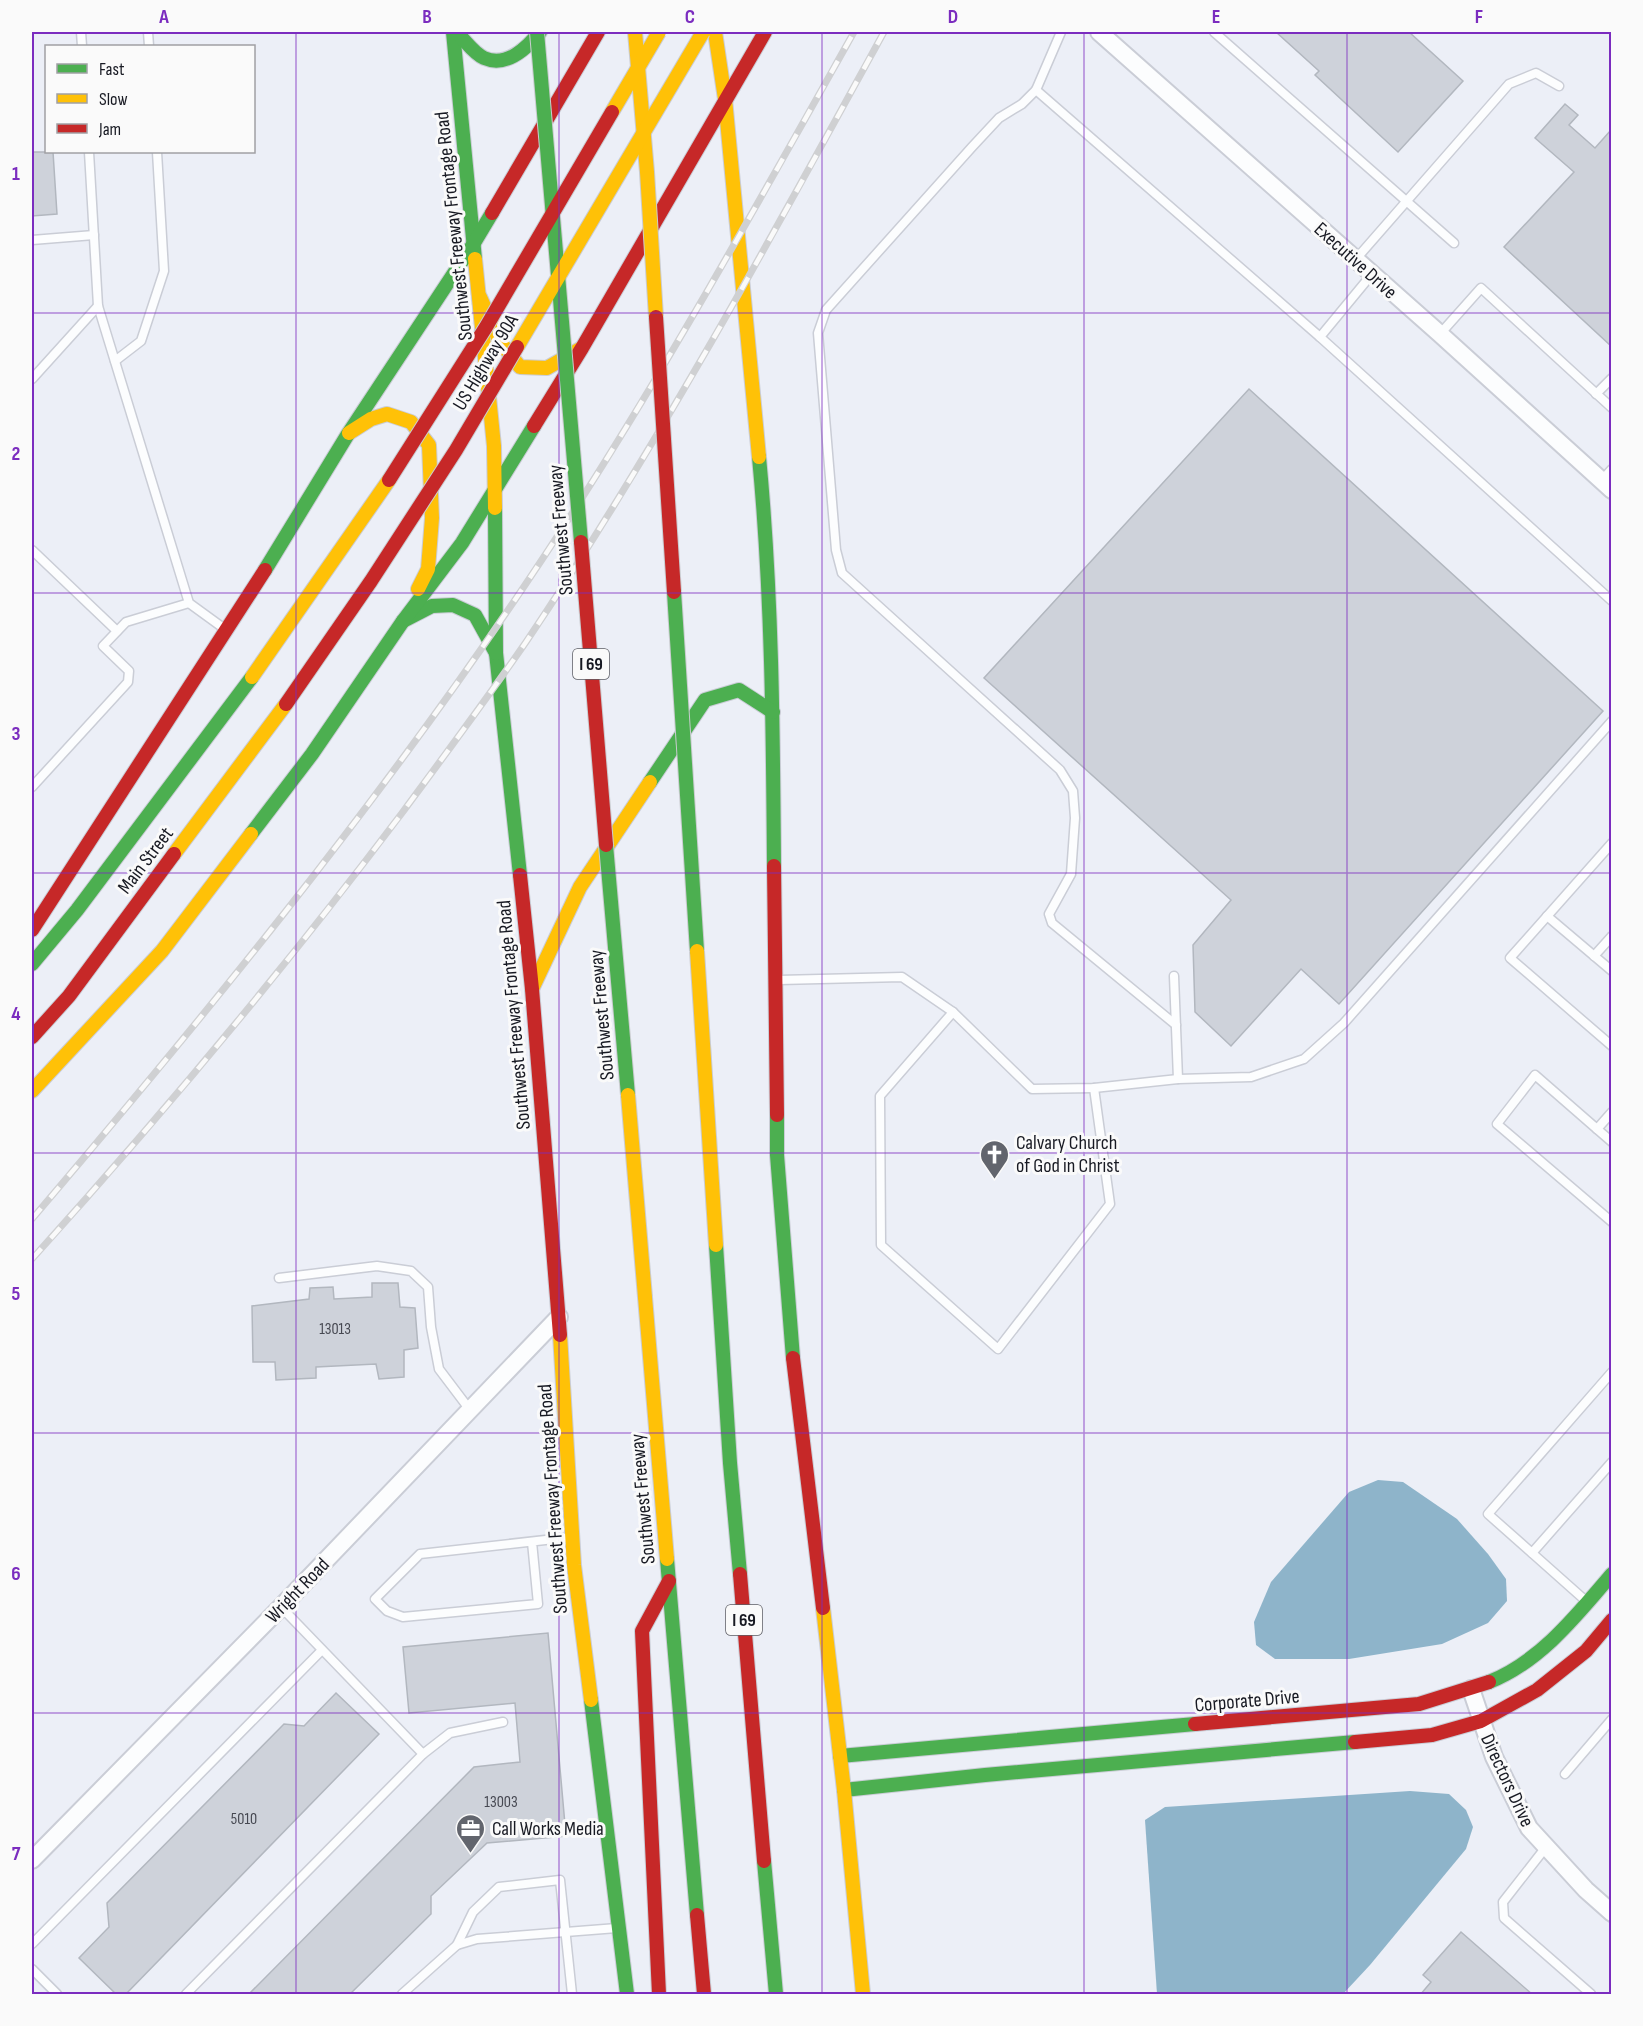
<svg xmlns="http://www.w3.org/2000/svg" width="1643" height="2026" viewBox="0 0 1643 2026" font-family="'Sofia Sans Condensed',sans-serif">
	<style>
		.water { fill: #8eb4ca }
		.building { fill: #ced2da; stroke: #b2b7bf; stroke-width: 1.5 }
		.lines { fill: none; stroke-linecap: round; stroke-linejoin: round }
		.lane-casing { stroke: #cacdd6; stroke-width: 11 }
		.street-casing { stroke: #cacdd6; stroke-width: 20 }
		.fast-casing { stroke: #cacdd6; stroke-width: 16 }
		.slow-casing { stroke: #cacdd6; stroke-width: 16 }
		.jam-casing { stroke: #cacdd6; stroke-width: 16 }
		.lane { stroke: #fcfdfe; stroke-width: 8 }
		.street { stroke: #fcfdfe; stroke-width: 16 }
		.fast { stroke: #4caf50; stroke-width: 14 }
		.slow { stroke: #ffc107; stroke-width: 14 }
		.jam { stroke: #c62828; stroke-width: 14 }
		.rail-casing { stroke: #cfd0d2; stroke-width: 7 }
		.rail { stroke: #fafafa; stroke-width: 4.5; stroke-dasharray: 14; stroke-linecap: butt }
		.fast-bridge-casing { stroke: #caccd0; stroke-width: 16; stroke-linecap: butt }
		.slow-bridge-casing { stroke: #caccd0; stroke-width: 16; stroke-linecap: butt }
		.jam-bridge-casing { stroke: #caccd0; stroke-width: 16; stroke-linecap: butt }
		.fast-bridge { stroke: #4caf50; stroke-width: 14 }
		.slow-bridge { stroke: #ffc107; stroke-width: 14 }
		.jam-bridge { stroke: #c62828; stroke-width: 14 }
		.grid { fill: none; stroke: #7b2cbf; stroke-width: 1.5; stroke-opacity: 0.55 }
		.labels { text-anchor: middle; stroke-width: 6; stroke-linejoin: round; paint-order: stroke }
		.number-label { font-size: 16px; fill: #464851 }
		.shield { fill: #fafafa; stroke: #5c5d64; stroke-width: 1.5 }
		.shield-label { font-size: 18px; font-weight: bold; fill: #181a23 }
		.street-label { font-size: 20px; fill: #181a23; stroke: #fafafa }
		.poi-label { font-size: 20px; fill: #181a23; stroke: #fafafa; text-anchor: start }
		.neatline { fill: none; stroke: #7b2cbf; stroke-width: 2 }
		.grid-label { font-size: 20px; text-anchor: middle; font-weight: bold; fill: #7b2cbf }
	</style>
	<rect width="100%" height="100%" fill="#eceff7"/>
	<!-- water -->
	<g class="water">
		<path d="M1378 1480 1403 1482 1457 1519 1488 1554 1506 1579 1507 1601 1488 1623 1442 1644 1349 1659H1275L1256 1645 1254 1622 1271 1582 1349 1492Z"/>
		<path d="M1410 1791 1449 1794 1466 1810 1473 1827 1466 1849 1370 1965 1343 1994H1157L1145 1820 1165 1807Z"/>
	</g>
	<!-- building -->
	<g class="building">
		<path d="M1276 32H1409L1463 81 1398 152 1315 75 1319 71Z"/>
		<path d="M1565 104 1578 115 1569 125 1595 148 1611 130V346L1504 247 1574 172 1535 138Z"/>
		<path d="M32 152H53L57 214 32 216Z"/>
		<path d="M1249 389 1603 711 1339 1004 1301 969 1231 1046 1195 1012 1193 945 1231 900 984 678Z"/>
		<path d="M372 1283H398L400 1307 415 1308 418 1348 404 1350V1377L379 1379 376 1364 316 1367V1378L276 1380 275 1362H253L252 1306 309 1299 310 1288 333 1287 334 1299 372 1297Z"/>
		<path d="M548 1633 566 1836 487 1843 431 1896V1914L349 1995H248L474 1767 520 1762 515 1703 409 1713 403 1647Z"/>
		<path d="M336 1693 379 1734 125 1995H117L79 1958 109 1927 107 1903 284 1724 304 1726Z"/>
		<path d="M1461 1932 1533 1995H1420L1431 1982 1423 1975Z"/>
	</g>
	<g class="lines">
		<defs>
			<g id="lane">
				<path d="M81 32 82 46"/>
				<path d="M148 32 149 46"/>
				<path d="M1061 32 1036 90 1320 337"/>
				<path d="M1214 32 1454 243"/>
				<path d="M1036 90 1022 104 999 118 972 147 826 310 818 333 836 550 842 573 1060 770 1073 791 1075 818 1071 874 1049 914 1052 923 1176 1025"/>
				<path d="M89 152 98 306 189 603 222 627"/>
				<path d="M32 240 94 235"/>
				<path d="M1356 259 1509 84 1536 73 1559 86"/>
				<path d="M1372 274 1320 337 1612 601"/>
				<path d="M1440 334 1481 288 1612 408"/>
				<path d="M115 361 141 341 164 271 157 152"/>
				<path d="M32 379 98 306"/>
				<path d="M1596 394 1612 378"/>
				<path d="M1601 481 1612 469"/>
				<path d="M32 550 117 631"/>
				<path d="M32 787 128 682 129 671 103 646 126 622 189 603"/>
				<path d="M1612 843 1510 958 1612 1046"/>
				<path d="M1547 916 1612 971"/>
				<path d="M1594 956 1612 936"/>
				<path d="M1174 976 1178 1079"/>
				<path d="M779 980 902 977 953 1012 1032 1089 1094 1088 1178 1079 1251 1077 1304 1059 1344 1023 1612 721"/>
				<path d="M953 1012 880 1096 881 1245 998 1349 1110 1204 1094 1088"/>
				<path d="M1612 1112 1597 1129 1535 1075 1497 1124 1612 1222"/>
				<path d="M1597 1129 1612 1142"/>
				<path d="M279 1278 377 1266 411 1271 428 1287 431 1327 439 1369 470 1410"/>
				<path d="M1612 1372 1488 1514 1532 1553 1612 1462"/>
				<path d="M532 1542 538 1604 403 1617 387 1611 375 1599 420 1554 572 1537"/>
				<path d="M1532 1553 1586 1601"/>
				<path d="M423 1754 450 1733 503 1722"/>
				<path d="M1565 1774 1612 1719"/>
				<path d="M1546 1847 1503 1902 1504 1918 1591 1994"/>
				<path d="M32 1944 322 1650"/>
				<path d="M457 1945 473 1912 499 1887 560 1880 572 1994"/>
				<path d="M32 1969 57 1994"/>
				<path d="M186 1994 423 1754 281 1607"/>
				<path d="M402 1994 457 1945 477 1939 617 1928"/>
			</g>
			<g id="street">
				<path d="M1099 32 1440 334 1612 490"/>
				<path d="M1471 1689 1494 1757 1529 1828 1586 1890 1612 1913"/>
				<path d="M32 1860 281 1607 559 1317"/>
			</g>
			<g id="fast">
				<path d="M453 32 475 259"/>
				<path d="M456 32C465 40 473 53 484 58 507 68 527 48 540 32"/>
				<path d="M759 457C772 593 773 729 774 866"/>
				<path d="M495 508 496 653 520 875"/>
				<path d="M265 570 348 434 474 243 492 213"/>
				<path d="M403 621 432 606 453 605 475 615 496 653"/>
				<path d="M650 782 705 700 739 690 773 712"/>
				<path d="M251 834 312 754 403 621 462 543 534 426"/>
				<path d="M32 964 77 910 252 677"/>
				<path d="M777 1115V1155L793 1358"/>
				<path d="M716 1245 730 1463 740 1574"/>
				<path d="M667 1559 697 1915"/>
				<path d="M1489 1682C1540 1662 1577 1615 1612 1574"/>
				<path d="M591 1700 627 1994"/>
				<path d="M840 1756 1195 1724"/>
				<path d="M844 1790 985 1775 1355 1742"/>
				<path d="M764 1861 776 1994"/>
			</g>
			<g id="slow">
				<path d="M715 32 725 99 759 457"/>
				<path d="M475 259 494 446 495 508"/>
				<path d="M480 297 500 342 520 367 547 368 580 349"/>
				<path d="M349 433 371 419 387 414 411 422 429 445 432 518 428 569 418 589"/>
				<path d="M174 854 286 704"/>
				<path d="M532 989 580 887 650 782"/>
				<path d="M32 1091 162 951 251 834"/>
				<path d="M645 1297 667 1559"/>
				<path d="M560 1335 574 1565 591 1700"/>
				<path d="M823 1608 844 1790 863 1994"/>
			</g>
			<g id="jam">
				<path d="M492 213 598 32"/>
				<path d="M534 426 582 348 765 32"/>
				<path d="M774 866 777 1115"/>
				<path d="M520 875 532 989 560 1335"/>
				<path d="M32 930 265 570"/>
				<path d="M32 1037 69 996 174 854"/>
				<path d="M793 1358 823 1608"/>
				<path d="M740 1574 764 1861"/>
				<path d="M1195 1724 1419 1704 1489 1682"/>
				<path d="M1355 1742 1432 1735 1481 1721 1537 1690 1586 1651 1612 1620"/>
				<path d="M697 1915 704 1994"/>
				<path d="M659 1994 642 1631 669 1581"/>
			</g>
		</defs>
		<!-- lane casing -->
		<use href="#lane" class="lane-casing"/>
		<!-- street casing -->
		<use href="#street" class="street-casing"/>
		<!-- fast casing -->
		<use href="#fast" class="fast-casing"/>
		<!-- slow casing -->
		<use href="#slow" class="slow-casing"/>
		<!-- jam casing -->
		<use href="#jam" class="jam-casing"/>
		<!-- lane -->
		<use href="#lane" class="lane"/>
		<!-- street -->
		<use href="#street" class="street"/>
		<!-- fast -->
		<use href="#fast" class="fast"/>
		<!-- slow -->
		<use href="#slow" class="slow"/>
		<!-- jam -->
		<use href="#jam" class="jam"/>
		<defs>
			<g id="rail">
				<path d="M32 1219C205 1016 374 809 523 588 644 409 749 219 854 32"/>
				<path d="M32 1259C162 1115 285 968 402 813 444 756 486 700 526 642 658 446 771 238 884 32"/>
			</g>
		</defs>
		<!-- rail casing -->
		<use href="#rail" class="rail-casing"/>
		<!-- rail -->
		<use href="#rail" class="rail"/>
		<defs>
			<g id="fast-bridge">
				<path d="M537 32 581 542"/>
				<path d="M674 592 697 951"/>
				<path d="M606 845 628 1095"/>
			</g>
			<g id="slow-bridge">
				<path d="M635 32 647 172 656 317"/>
				<path d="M612 112 659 32"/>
				<path d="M517 347 703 32"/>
				<path d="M252 677 389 480"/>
				<path d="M697 951 716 1245"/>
				<path d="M628 1095 645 1297"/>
			</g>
			<g id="jam-bridge">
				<path d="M656 317 674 592"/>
				<path d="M389 480 486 327 612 112"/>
				<path d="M581 542 606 845"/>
				<path d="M286 704 371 581 456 450 517 347"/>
			</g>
		</defs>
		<!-- fast-bridge casing -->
		<use href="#fast-bridge" class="fast-bridge-casing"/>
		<!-- slow-bridge casing -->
		<use href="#slow-bridge" class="slow-bridge-casing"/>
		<!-- jam-bridge casing -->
		<use href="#jam-bridge" class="jam-bridge-casing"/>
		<!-- fast-bridge -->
		<use href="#fast-bridge" class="fast-bridge"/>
		<!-- slow-bridge -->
		<use href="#slow-bridge" class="slow-bridge"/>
		<!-- jam-bridge -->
		<use href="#jam-bridge" class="jam-bridge"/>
	</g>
	<!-- grid -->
	<path class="grid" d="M296 32V1994M559 32V1994M822 32V1994M1084 32V1994M1347 32V1994M32 313H1612M32 593H1612M32 873H1612M32 1153H1612M32 1433H1612M32 1713H1612"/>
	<!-- icons -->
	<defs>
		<symbol id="church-pin" viewBox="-11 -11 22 30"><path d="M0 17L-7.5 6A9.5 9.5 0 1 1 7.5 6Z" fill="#62656d" stroke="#fafafa"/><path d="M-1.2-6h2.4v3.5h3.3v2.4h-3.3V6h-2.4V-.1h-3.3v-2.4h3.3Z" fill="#fff"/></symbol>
		<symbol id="office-pin" viewBox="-11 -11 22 30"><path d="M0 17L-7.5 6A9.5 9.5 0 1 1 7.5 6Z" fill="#62656d" stroke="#fafafa"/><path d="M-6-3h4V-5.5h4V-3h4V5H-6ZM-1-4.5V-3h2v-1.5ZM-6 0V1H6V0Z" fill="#fff"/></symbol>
	</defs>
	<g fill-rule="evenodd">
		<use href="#church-pin" x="978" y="1138" width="33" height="45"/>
		<use href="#office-pin" x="454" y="1812" width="33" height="45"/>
	</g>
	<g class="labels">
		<!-- number labels -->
		<g class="number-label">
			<text x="335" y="1334">13013</text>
			<text x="501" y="1807">13003</text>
			<text x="244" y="1824">5010</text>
		</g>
		<!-- shield labels -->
		<g class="shield">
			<rect x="573" y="649" width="36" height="30" rx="4.5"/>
			<rect x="726" y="1605" width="36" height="30" rx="4.5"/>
		</g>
		<g class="shield-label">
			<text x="591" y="670">I 69</text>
			<text x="744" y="1626">I 69</text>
		</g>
		<!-- street labels -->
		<g class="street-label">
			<text transform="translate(453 226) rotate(-96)" y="7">Southwest Freeway Frontage Road</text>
			<text transform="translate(1356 260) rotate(42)" y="7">Executive Drive</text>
			<text transform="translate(485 362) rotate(-59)" y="7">US Highway 90A</text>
			<text transform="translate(560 530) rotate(-95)" y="7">Southwest Freeway</text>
			<text transform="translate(145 860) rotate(-53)" y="7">Main Street</text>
			<text transform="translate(513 1015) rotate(-95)" y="7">Southwest Freeway Frontage Road</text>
			<text transform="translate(601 1015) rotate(-95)" y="7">Southwest Freeway</text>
			<text transform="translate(552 1499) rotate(-94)" y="7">Southwest Freeway Frontage Road</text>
			<text transform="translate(642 1499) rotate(-95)" y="7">Southwest Freeway</text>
			<text transform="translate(297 1590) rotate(-46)" y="7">Wright Road</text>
			<text transform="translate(1247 1700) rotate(-5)" y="7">Corporate Drive</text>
			<text transform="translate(1508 1780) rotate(65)" y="7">Directors Drive</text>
		</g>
		<!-- poi labels -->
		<g class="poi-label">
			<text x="1016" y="1149">Calvary Church<tspan x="1016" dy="23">of God in Christ</tspan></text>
			<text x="492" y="1835">Call Works Media</text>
		</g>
	</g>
	<!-- border -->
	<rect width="1643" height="2026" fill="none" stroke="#fafafa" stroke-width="66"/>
	<!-- legend -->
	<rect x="45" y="45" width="210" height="108" fill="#fafafa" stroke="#a0a0a4" stroke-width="1.5"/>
	<rect x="57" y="64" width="30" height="9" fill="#4caf50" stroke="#a0a0a4" stroke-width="1.5"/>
	<text x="99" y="75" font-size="18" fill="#181a23">Fast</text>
	<rect x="57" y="94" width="30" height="9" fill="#ffc107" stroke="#a0a0a4" stroke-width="1.5"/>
	<text x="99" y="105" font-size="18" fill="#181a23">Slow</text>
	<rect x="57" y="124" width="30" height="9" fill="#c62828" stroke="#a0a0a4" stroke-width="1.5"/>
	<text x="99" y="135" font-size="18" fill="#181a23">Jam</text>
	<rect x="33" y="33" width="1577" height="1960" class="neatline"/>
	<g class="grid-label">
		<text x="164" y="23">A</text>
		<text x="427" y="23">B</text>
		<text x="690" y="23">C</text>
		<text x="953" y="23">D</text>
		<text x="1216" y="23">E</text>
		<text x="1479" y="23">F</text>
		<text x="16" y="180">1</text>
		<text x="16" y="460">2</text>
		<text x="16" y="740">3</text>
		<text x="16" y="1020">4</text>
		<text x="16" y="1300">5</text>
		<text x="16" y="1580">6</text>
		<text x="16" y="1860">7</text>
	</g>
</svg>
